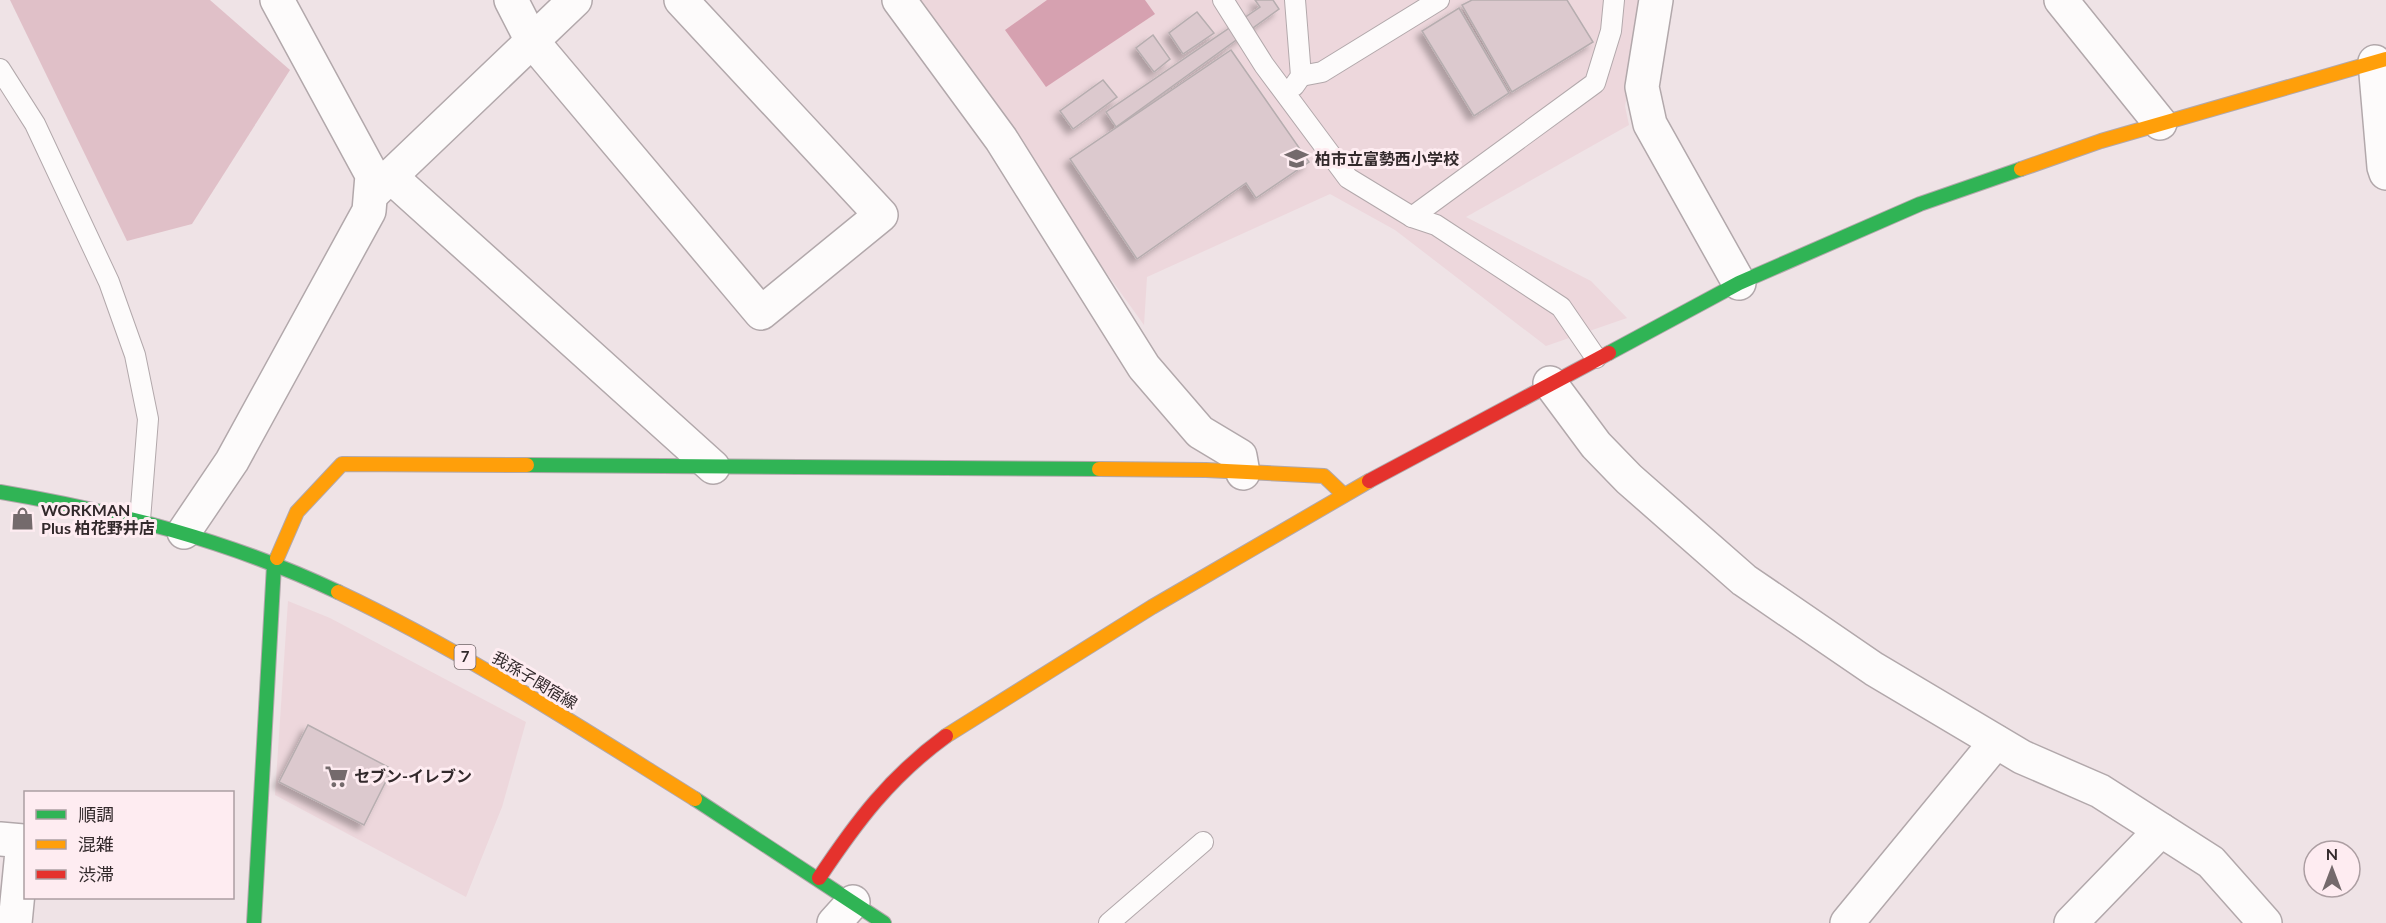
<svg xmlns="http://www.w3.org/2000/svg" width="2386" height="923" viewBox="0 0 2386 923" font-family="Lato,'Noto Sans JP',sans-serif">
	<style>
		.built { fill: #edd7dc }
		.green { fill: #e0c0c8 }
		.water { fill: #d6a1b0 }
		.building { fill: #dcc9ce; stroke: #b6adaf; stroke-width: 1.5; filter: url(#shadow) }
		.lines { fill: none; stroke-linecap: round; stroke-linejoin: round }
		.lane-casing { stroke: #b2a8ab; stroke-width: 22 }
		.street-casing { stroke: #b2a8ab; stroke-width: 36 }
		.fast-casing { stroke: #b2a8ab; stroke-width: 16 }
		.slow-casing { stroke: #b2a8ab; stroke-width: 16 }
		.jam-casing { stroke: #b2a8ab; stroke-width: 16 }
		.lane { stroke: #fdfbfb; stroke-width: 20 }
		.street { stroke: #fdfbfb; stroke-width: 33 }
		.fast { stroke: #30b455; stroke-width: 14 }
		.slow { stroke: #ff9f0a; stroke-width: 14 }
		.jam { stroke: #e5322d; stroke-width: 14 }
		.labels { text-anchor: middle; stroke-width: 6; stroke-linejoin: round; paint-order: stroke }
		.shield { fill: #feecf1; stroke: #6f6466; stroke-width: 1.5 }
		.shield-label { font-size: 15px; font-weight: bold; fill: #32292b }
		.poi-label { font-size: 16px; font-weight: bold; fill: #32292b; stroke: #feecf1; text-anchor: start }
		.street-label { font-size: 16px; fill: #32292b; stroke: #feecf1 }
	</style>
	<defs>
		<filter id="shadow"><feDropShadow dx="-5.5" dy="5.5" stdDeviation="3" flood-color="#0004"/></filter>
	</defs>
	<rect width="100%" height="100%" fill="#efe3e6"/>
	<!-- built -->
	<g class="built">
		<path d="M910 0H1645L1625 106 1629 125 1466 217 1591 281 1627 318 1546 346 1395 230 1330 194 1147 277 1144 325Z"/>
		<path d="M288 601 330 618 526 722 502 807 466 897 275 795Z"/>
	</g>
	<!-- green -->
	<path class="green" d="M10 0H210L290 70 192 224 127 241Z"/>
	<!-- water -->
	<path class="water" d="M1047 0H1145L1155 14 1046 87 1005 30Z"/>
	<!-- building -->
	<g class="building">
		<path d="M1255 0H1273L1279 9 1116 127 1106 112 1260 7Z"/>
		<path d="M1472 0H1567L1593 42 1512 92 1462 5Z"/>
		<path d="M1459 8 1509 93 1474 116 1422 31Z"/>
		<path d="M1197 12 1214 33 1183 54 1169 33Z"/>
		<path d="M1153 35 1170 59 1154 72 1136 48Z"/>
		<path d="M1231 50 1309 162 1256 198 1246 183 1137 259 1070 159Z"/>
		<path d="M1103 80 1117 97 1073 129 1060 111Z"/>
		<path d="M308 725 392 769 364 825 279 782Z"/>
	</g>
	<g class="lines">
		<defs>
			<g id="lane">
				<path d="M1223 0 1264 65 1348 178 1412 217 1436 225 1561 307 1596 358"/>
				<path d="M0 69 35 124 109 282 135 355 148 419 140 520"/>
				<path d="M1301 76 1322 72 1439 0"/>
				<path d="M1294 86 1301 76 1295 0"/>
				<path d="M1412 217 1595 83 1611 31 1614 0"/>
				<path d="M1109 923 1203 842"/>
			</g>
			<g id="street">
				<path d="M511 0 532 41 761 313 881 215 681 0"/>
				<path d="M899 0 1001 139 1144 367 1200 432 1240 456 1243 473"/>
				<path d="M1656 0 1642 87 1650 124 1739 283"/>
				<path d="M2061 0 2160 123"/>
				<path d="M2375 62 2384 167 2386 173"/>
				<path d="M390 176 713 467"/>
				<path d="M374 192 575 0"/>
				<path d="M1550 383 1596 445 1629 479 1744 580 1874 669 2022 757 2100 791 2211 862 2265 923"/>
				<path d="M184 532 232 461 369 211 372 175 277 0"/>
				<path d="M0 839 23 841 15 923"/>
				<path d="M834 923 853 902"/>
				<path d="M1847 923 1996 742"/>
				<path d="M2071 923 2161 830"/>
			</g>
			<g id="fast">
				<path d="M1609 353 1739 283 1920 204 2021 169"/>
				<path d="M527 465 1099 469"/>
				<path d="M0 492C118 512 230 541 338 592"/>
				<path d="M695 799 884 923"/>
				<path d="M254 923 274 565 277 558"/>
			</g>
			<g id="slow">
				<path d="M2021 169 2101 141 2386 59"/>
				<path d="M1099 469 1206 470 1324 476 1344 495"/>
				<path d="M277 558 297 512 342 464 527 465"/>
				<path d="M338 592C463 651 578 726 695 799"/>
				<path d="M946 736 1152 607 1369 481"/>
			</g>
			<g id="jam">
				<path d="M1369 481 1609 353"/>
				<path d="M819 878C857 821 890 777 946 736"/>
			</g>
		</defs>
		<!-- lane casing -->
		<use href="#lane" class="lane-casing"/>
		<!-- street casing -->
		<use href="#street" class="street-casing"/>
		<!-- fast casing -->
		<use href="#fast" class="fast-casing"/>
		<!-- slow casing -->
		<use href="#slow" class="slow-casing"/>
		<!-- jam casing -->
		<use href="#jam" class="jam-casing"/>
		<!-- lane -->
		<use href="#lane" class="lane"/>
		<!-- street -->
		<use href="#street" class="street"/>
		<!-- fast -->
		<use href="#fast" class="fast"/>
		<!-- slow -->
		<use href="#slow" class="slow"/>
		<!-- jam -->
		<use href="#jam" class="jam"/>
	</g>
	<!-- icons -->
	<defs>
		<symbol id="school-bare" viewBox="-9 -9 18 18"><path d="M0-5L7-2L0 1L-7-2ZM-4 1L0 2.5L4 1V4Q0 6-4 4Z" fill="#746a6c" stroke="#feecf1" stroke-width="2.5" paint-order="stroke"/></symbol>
		<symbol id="shop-bare" viewBox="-9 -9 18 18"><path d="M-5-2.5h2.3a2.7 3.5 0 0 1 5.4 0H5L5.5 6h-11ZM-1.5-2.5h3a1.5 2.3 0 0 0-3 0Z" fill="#746a6c" stroke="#feecf1" stroke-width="2.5" paint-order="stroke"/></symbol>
		<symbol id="supermarket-bare" viewBox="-9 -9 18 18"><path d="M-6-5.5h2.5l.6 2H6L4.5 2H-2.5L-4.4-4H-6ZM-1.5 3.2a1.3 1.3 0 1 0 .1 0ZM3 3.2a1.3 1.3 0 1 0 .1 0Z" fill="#746a6c" stroke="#feecf1" stroke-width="2.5" paint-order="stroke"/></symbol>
	</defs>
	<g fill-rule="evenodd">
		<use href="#school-bare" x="1280" y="142" width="33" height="33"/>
		<use href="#shop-bare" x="6" y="502" width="33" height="33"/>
		<use href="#supermarket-bare" x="320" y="760" width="33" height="33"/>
	</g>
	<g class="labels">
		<!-- shield labels -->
		<rect class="shield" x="454.5" y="645" width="21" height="24" rx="4.5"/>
		<g class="shield-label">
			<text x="465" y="662">7</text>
		</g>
		<!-- poi labels -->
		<g class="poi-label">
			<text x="1315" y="165">柏市立富勢西小学校</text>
			<text x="41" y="516">WORKMAN<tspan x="41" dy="18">Plus 柏花野井店</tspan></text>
			<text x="354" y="782">セブン-イレブン</text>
		</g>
		<!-- street labels -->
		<g class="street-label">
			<text transform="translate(535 680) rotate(31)" y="6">我孫子関宿線</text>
		</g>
	</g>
	<!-- legend -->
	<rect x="24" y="791" width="210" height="108" fill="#feecf1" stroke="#ac9ea2" stroke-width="1.5"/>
	<rect x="36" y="810" width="30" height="9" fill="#30b455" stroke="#ac9ea2" stroke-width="1.5"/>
	<text x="78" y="821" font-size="18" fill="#32292b">順調</text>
	<rect x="36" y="840" width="30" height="9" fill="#ff9f0a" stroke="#ac9ea2" stroke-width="1.5"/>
	<text x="78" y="851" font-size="18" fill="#32292b">混雑</text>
	<rect x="36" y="870" width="30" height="9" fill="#e5322d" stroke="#ac9ea2" stroke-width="1.5"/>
	<text x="78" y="881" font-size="18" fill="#32292b">渋滞</text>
	<!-- north arrow -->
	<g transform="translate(2332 869)"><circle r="28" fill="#feecf1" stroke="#ac9ea2" stroke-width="1.5"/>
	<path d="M0-4.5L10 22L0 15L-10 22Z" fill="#746a6c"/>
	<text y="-9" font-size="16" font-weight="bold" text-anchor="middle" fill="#32292b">N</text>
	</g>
</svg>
